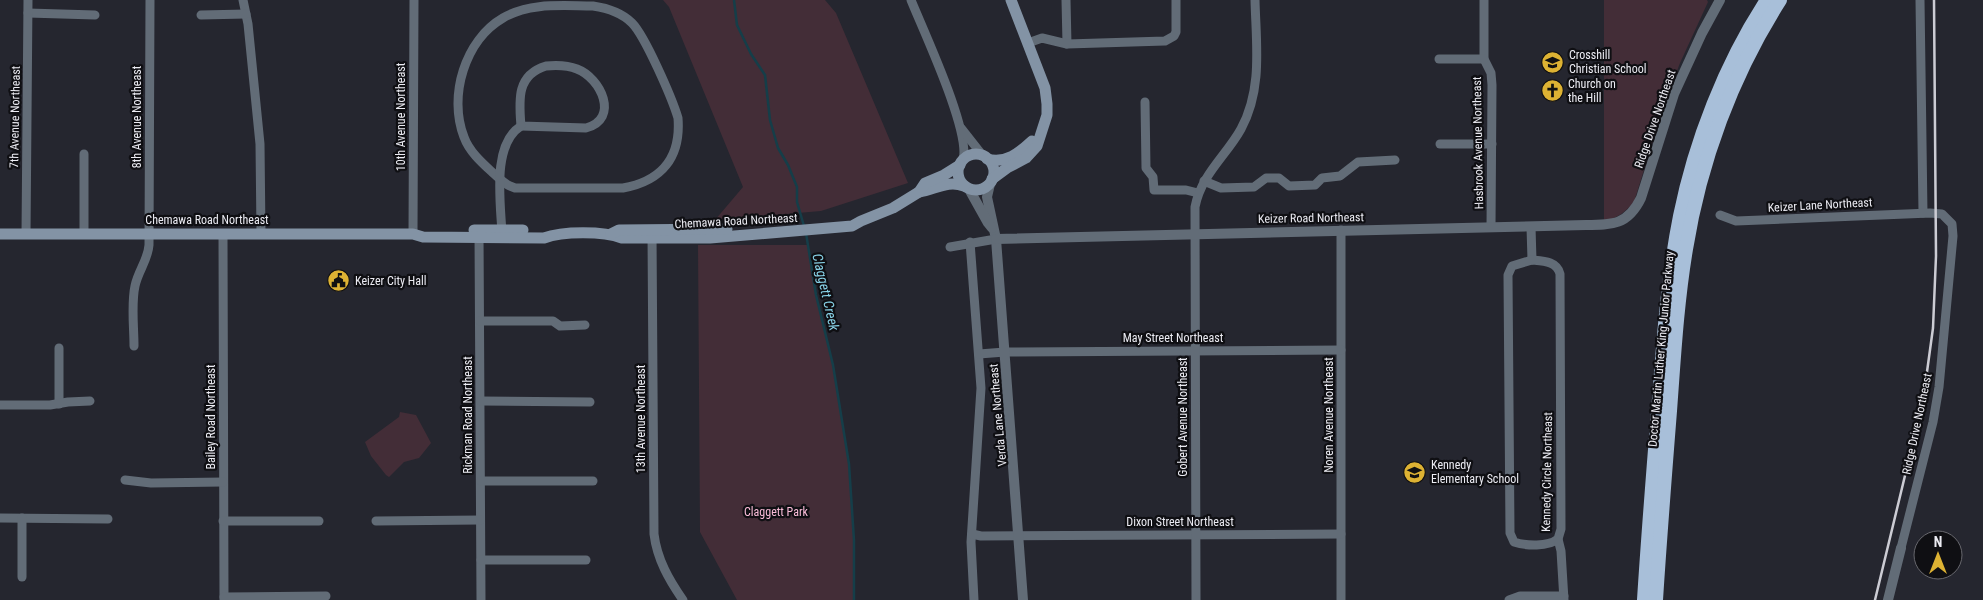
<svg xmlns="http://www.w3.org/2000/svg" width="1983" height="600" viewBox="0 0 1983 600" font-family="'Roboto Condensed',sans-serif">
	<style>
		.green { fill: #432d37 }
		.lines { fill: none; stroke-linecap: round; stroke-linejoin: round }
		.stream { stroke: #153e49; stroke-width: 2.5 }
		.minor { stroke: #626c77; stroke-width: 9 }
		.tertiary { stroke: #626c77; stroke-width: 10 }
		.secondary { stroke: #8393a5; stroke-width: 11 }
		.trunk { stroke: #a8bfd9; stroke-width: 14 }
		.rail { stroke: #ccccd4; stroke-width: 2.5 }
		.labels { text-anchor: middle; stroke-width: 4.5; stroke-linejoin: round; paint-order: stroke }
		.poi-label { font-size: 12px; fill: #ececf3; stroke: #0f0f13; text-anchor: start }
		.street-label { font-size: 12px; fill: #ececf3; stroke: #0f0f13 }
		.park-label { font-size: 12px; fill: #fabcd8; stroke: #0f0f13 }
		.water-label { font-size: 14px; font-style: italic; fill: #88d2e7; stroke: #0f0f13 }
	</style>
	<rect width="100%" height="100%" fill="#25262f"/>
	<!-- green -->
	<g class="green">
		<path d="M663 0H825L836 13 908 183 821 211 715 220 743 187 669 7Z"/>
		<path d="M1604 0H1707L1708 2 1680 63 1665 102 1634 202C1625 212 1618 218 1604 221Z"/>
		<path d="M808 245 816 295 833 365 840 404 849 464 854 540V600H737L700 532 698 245Z"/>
		<path d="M400 412 416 415 431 443 419 458 404 462 389 477 386 475 371 456 365 442 399 417Z"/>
	</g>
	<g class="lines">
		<!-- stream -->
		<g class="stream">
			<path d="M734 0 737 25 751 54 765 75 770 120 778 148 788 165 797 187V202L804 226"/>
			<path d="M806 233 816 295 833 365 849 464 854 540V600"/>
		</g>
		<!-- minor -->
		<g class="minor">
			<path d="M243 0 248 24 260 144 261 234"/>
			<path d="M911 0C924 32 971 132 963 160"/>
			<path d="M1066 0 1067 44"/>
			<path d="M1484 0V59L1491 73 1492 85 1491 227"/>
			<path d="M1920 0 1923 213"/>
			<path d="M593 6C607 8 622 13 632 23 645 36 672 98 678 118 681 157 662 181 623 188H515L510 186C503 183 498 177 492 172 481 162 469 151 464 137 448 96 465 40 503 18 530 2 563 6 593 6Z"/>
			<path d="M28 13 95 15"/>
			<path d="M201 15 246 14"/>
			<path d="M1028 43 1042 38 1067 44 1165 41 1174 36 1176 32V0"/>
			<path d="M1439 59H1484"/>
			<path d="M546 66C557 65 567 65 577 69 601 78 620 119 586 128L521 126C519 101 516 75 546 66Z"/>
			<path d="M1145 102 1146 168 1153 177 1154 190H1186L1198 193"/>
			<path d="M961 128 983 156"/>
			<path d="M1440 144H1492"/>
			<path d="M84 154V234"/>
			<path d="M1204 181 1221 188 1254 187 1266 178H1279L1289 186 1315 185 1322 178 1340 176 1358 162 1395 160"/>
			<path d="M1720 215 1736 221 1930 213 1942 214 1952 224 1953 236 1939 387 1933 422 1901 548"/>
			<path d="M1531 227 1532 260"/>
			<path d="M1341 230V600"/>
			<path d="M479 233 481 600"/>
			<path d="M652 233 654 534C657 559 669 580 683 600"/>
			<path d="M26 234 28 0"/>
			<path d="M223 234 224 600"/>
			<path d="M413 234 414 0"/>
			<path d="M502 235C501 204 491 145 521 126"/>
			<path d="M970 242 981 388 971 542 974 600"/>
			<path d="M950 247 996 239"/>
			<path d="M1532 260C1543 261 1557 261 1560 274L1561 529 1558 539C1548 547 1526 546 1514 542L1510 533 1508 275 1512 266Z"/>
			<path d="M480 321H553L560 326 585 325"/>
			<path d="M134 346C134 327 131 304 135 286 138 271 148 260 149 245L150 0"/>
			<path d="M59 348V404"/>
			<path d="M979 354 1005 352 1341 350"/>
			<path d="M481 401 590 402"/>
			<path d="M0 405H50L68 402 90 401"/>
			<path d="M125 480 151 483 223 482"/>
			<path d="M481 481H593"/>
			<path d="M0 518 108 519"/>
			<path d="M22 518V577"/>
			<path d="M223 521H319"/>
			<path d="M376 521 480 520"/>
			<path d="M972 534 981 536 1341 534"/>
			<path d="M1558 539 1561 551 1564 600"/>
			<path d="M481 560H586"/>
			<path d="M224 597 326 596"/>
			<path d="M1196 600 1195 207C1201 175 1226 156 1241 129 1263 89 1256 43 1255 0"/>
			<path d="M1509 600 1520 596H1564"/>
		</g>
		<!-- tertiary -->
		<g class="tertiary">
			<path d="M990 184 987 197 996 239 1023 600"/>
			<path d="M969 189 988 223 992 228"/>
			<path d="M996 239 1586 225C1612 225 1628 225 1641 198L1674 94 1702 33 1720 0"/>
			<path d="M1888 600 1901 548"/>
		</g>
		<!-- secondary -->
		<g class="secondary">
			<circle cx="976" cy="172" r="18"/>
			<path d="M987 159C1006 164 1019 153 1032 141"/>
			<path d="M992 179 1007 168 1026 158 1037 146 1047 115V104L1045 88 1011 0"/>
			<path d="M919 192C936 189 948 180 964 186"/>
			<path d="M474 230H523"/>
			<path d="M0 234H413L423 237 544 238C562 231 604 231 622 238H710L852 226 861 221 893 208 919 192 925 183 944 175 960 165"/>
			<path d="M611 234 619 230 727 229"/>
		</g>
		<!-- trunk -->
		<g class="trunk">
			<path d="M1644 600C1648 537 1653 474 1658 412 1663 347 1667 281 1680 216 1695 142 1725 64 1767 0"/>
			<path d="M1656 600C1660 537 1665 474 1670 411 1674 357 1677 303 1686 249 1700 162 1732 75 1780 0"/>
		</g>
		<!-- rail -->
		<path class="rail" d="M1875 600 1923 401 1933 328 1936 256 1934 0"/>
	</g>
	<!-- icons -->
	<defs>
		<symbol id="school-disc" viewBox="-11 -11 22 22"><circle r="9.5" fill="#ddb233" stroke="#0f0f13"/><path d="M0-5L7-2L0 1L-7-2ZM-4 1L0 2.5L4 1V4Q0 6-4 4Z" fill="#111"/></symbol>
		<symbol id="church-disc" viewBox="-11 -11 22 22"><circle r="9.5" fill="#ddb233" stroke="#0f0f13"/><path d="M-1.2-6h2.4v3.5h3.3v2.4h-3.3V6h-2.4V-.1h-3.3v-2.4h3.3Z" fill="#111"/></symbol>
		<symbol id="civic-disc" viewBox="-11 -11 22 22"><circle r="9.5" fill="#ddb233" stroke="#0f0f13"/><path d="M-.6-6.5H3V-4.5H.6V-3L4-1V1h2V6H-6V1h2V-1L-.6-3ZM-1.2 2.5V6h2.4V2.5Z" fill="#111"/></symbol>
	</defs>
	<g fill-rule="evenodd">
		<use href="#school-disc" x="1540" y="50" width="25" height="25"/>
		<use href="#church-disc" x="1540" y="78" width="25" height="25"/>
		<use href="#civic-disc" x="326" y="268" width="25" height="25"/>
		<use href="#school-disc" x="1402" y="460" width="25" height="25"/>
	</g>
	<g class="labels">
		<!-- poi labels -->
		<g class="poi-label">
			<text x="1569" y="59">Crosshill<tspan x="1569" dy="14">Christian School</tspan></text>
			<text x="1568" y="88">Church on<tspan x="1568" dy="14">the Hill</tspan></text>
			<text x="355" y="285">Keizer City Hall</text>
			<text x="1431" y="469">Kennedy<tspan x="1431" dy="14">Elementary School</tspan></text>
		</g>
		<!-- street labels -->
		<g class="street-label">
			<text transform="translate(15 117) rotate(-89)" y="4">7th Avenue Northeast</text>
			<text transform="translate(137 117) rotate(-90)" y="4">8th Avenue Northeast</text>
			<text transform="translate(401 117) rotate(-90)" y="4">10th Avenue Northeast</text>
			<text transform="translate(1655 119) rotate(-71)" y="4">Ridge Drive Northeast</text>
			<text transform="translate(1478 143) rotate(-91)" y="4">Hasbrook Avenue Northeast</text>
			<text transform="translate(1820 205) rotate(-3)" y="4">Keizer Lane Northeast</text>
			<text transform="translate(1311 218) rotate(-1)" y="4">Keizer Road Northeast</text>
			<text x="207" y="224">Chemawa Road Northeast</text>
			<text transform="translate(736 221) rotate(-3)" y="4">Chemawa Road Northeast</text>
			<text x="1173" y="342">May Street Northeast</text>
			<text transform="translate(1661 349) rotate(-85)" y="4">Doctor Martin Luther King Junior Parkway</text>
			<text transform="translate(468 415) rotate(-90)" y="4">Rickman Road Northeast</text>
			<text transform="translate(998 415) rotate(-95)" y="4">Verda Lane Northeast</text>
			<text transform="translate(1329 415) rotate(-90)" y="4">Noren Avenue Northeast</text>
			<text transform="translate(211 417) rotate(-90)" y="4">Bailey Road Northeast</text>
			<text transform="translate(1183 417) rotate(-90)" y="4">Gobert Avenue Northeast</text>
			<text transform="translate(641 419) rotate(-90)" y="4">13th Avenue Northeast</text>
			<text transform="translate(1917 424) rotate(-78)" y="4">Ridge Drive Northeast</text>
			<text transform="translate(1547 472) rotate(-89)" y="4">Kennedy Circle Northeast</text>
			<text x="1180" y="526">Dixon Street Northeast</text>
		</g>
		<!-- park labels -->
		<g class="park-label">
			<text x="776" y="516">Claggett Park</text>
		</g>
		<!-- water labels -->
		<g class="water-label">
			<text transform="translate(826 292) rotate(77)" y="5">Claggett Creek</text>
		</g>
	</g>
	<!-- north arrow -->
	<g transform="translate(1938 555)"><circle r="24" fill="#0f0f13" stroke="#67676d"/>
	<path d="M0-4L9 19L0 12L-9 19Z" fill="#ddb233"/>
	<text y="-8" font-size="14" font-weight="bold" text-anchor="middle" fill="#ececf3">N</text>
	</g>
</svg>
